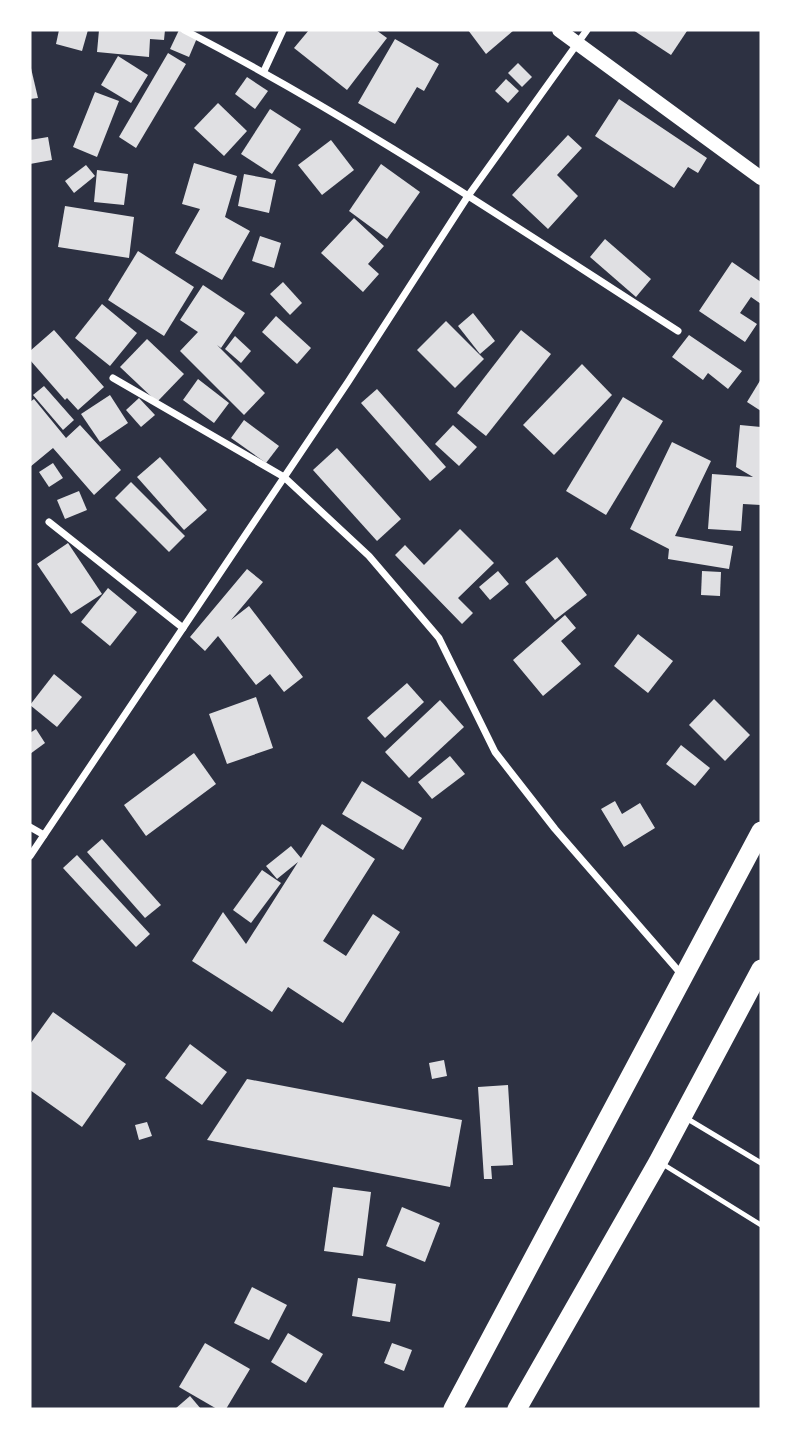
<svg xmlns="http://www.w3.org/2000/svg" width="791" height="1439" viewBox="0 0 791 1439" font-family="'Fira Sans',sans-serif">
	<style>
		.building { fill: #e0e0e3 }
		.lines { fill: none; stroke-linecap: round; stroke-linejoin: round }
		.service { stroke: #fff; stroke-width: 5 }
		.minor { stroke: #fff; stroke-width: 7 }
		.secondary { stroke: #fff; stroke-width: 14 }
		.trunk { stroke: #fff; stroke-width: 19 }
	</style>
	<rect width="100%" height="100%" fill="#2d3142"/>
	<!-- building -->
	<g class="building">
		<path d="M59 30H88L82 51 56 44Z"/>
		<path d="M99 30H165L164 40 150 39 149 57 97 52Z"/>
		<path d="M179 30 197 38 189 57 170 49Z"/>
		<path d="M309 30H376L387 38 347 90 294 48Z"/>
		<path d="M468 30H514L486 54Z"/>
		<path d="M633 30H686L687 31 671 55Z"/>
		<path d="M395 39 439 64 424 91 417 87 395 124 358 103Z"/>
		<path d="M168 53 186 64 136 148 119 137Z"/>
		<path d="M118 56 148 75 131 103 101 85Z"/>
		<path d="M518 63 532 77 522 87 508 73Z"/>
		<path d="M30 64 38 98 30 99Z"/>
		<path d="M247 77 268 91 255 109 235 94Z"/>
		<path d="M506 79 519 91 508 103 495 91Z"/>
		<path d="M95 92 119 101 97 157 73 147Z"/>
		<path d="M619 99 707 158 698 173 688 167 674 188 595 136Z"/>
		<path d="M218 103 247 131 224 156 194 128Z"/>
		<path d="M270 109 301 129 272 174 241 154Z"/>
		<path d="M568 135 582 148 557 175 578 196 548 229 512 195Z"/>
		<path d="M48 137 52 160 30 164V140Z"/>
		<path d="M331 140 354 170 322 195 298 165Z"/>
		<path d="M194 163 237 176 225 217 250 231 222 280 175 253 200 209 182 204Z"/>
		<path d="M381 164 420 192 387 239 349 211Z"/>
		<path d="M86 165 95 176 74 193 65 181Z"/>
		<path d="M97 170 128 174 124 205 94 202Z"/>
		<path d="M244 174 276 180 269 213 238 206Z"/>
		<path d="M65 206 134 217 129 258 58 247Z"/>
		<path d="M354 218 384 246 368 264 379 274 363 292 321 253Z"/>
		<path d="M260 236 281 243 274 268 252 261Z"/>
		<path d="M605 239 651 279 636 297 590 257Z"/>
		<path d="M138 251 194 287 164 336 108 300Z"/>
		<path d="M732 262 761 282V304L751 297 740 313 757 324 745 342 699 311Z"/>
		<path d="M283 282 302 303 290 315 270 294Z"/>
		<path d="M203 285 245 313 221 348 217 345 265 393 244 415 180 351 198 332 180 320Z"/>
		<path d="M102 304 137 333 110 366 75 338Z"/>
		<path d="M473 313 495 341 480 354 458 326Z"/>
		<path d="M276 316 311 348 297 364 262 332Z"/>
		<path d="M446 321 484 359 455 388 417 350Z"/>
		<path d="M54 330 104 387 78 410 67 398 65 400 30 360V351Z"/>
		<path d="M521 330 551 354 486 436 457 413Z"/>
		<path d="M689 335 742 371 728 389 708 373 703 380 672 357Z"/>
		<path d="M235 336 251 351 241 363 225 349Z"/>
		<path d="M147 339 184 374 157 402 120 367Z"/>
		<path d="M582 364 612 395 554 455 523 425Z"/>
		<path d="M198 379 229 403 214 423 183 400Z"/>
		<path d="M761 379V411L747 402Z"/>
		<path d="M44 386 74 420 63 430 33 395Z"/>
		<path d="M377 389 446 467 430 481 361 403Z"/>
		<path d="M110 395 128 423 100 442 81 414Z"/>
		<path d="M623 397 663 421 606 515 566 491Z"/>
		<path d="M139 398 155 415 141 427 126 410Z"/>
		<path d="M34 399 66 438 80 425 121 470 94 495 53 448 30 467V402Z"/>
		<path d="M244 420 279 446 266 463 231 438Z"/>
		<path d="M453 425 477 447 459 466 435 444Z"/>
		<path d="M740 425 761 427V505L743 504 741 531 708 529 712 474 753 477 736 467Z"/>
		<path d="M672 442 711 461 675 536 733 546 729 569 668 559 669 549 630 529Z"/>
		<path d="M337 448 401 519 377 541 313 470Z"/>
		<path d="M160 457 207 510 184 530 137 477Z"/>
		<path d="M53 463 63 478 49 487 39 472Z"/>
		<path d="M131 482 185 536 169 552 115 498Z"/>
		<path d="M79 491 87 510 65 519 57 500Z"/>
		<path d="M460 529 494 563 458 598 473 613 462 624 395 555 405 545 424 565Z"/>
		<path d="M68 543 102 594 71 614 37 564Z"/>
		<path d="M557 557 587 595 555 620 525 582Z"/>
		<path d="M247 569 263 582 231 620 249 606 303 677 284 692 270 674 256 685 218 636 205 651 190 637Z"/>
		<path d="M498 571 509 584 490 600 479 587Z"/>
		<path d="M702 571 721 572 720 596 701 595Z"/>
		<path d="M108 588 137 612 110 646 81 622Z"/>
		<path d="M565 615 576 628 561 641 581 664 543 696 513 660Z"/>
		<path d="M638 634 673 661 648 693 614 666Z"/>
		<path d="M54 674 82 697 57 727 30 705Z"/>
		<path d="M407 683 424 702 385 738 367 718Z"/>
		<path d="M256 697 273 748 227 764 209 714Z"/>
		<path d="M714 699 750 735 725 761 689 725Z"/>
		<path d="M440 700 464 727 409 778 385 752Z"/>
		<path d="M36 729 45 743 30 754V733Z"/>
		<path d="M681 745 710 768 695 786 666 764Z"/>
		<path d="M194 753 216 784 146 836 124 805Z"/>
		<path d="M450 756 465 774 432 799 418 782Z"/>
		<path d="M362 781 422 818 403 850 342 814Z"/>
		<path d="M615 801 622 814 640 803 655 828 624 847 601 809Z"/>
		<path d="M322 824 375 859 323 941 346 956 373 914 400 932 343 1023 288 987 272 1012 192 961 223 912 246 944 298 862 277 879 266 866 291 846 301 858Z"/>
		<path d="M102 839 161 905 145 918 87 852Z"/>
		<path d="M77 855 150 934 136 947 63 868Z"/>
		<path d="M262 870 281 883 251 923 233 910Z"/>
		<path d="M53 1012 126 1064 82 1127 30 1090V1044Z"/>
		<path d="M190 1044 227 1072 202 1105 165 1078Z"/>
		<path d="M444 1060 447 1076 432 1079 429 1063Z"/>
		<path d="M247 1079 462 1120 450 1187 207 1140Z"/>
		<path d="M508 1085 513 1165 491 1166 492 1179H484L478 1087Z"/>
		<path d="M147 1122 152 1136 139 1140 135 1125Z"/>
		<path d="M333 1187 371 1192 363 1256 324 1251Z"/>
		<path d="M402 1207 440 1223 425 1262 386 1246Z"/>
		<path d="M358 1278 396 1284 390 1322 352 1316Z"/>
		<path d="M252 1287 287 1305 269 1340 234 1323Z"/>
		<path d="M288 1333 323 1354 306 1383 271 1362Z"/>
		<path d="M205 1343 250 1369 226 1409H217L179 1387Z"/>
		<path d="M392 1343 412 1350 404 1371 384 1363Z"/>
		<path d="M190 1396 201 1409H175Z"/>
	</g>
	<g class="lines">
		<!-- service -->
		<g class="service">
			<path d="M686 1118 761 1163"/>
			<path d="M661 1163 761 1225"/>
		</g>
		<!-- minor -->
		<g class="minor">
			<path d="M184 30C355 118 516 227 678 331"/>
			<path d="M264 71 283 30"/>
			<path d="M113 378 284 477 369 556 439 638 495 752 555 829 682 975"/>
			<path d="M49 522 183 628"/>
			<path d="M30 827 44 835"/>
			<path d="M30 856 348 382 468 196 587 30"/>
		</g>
		<!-- secondary -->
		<path class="secondary" d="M559 30 761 178"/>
		<!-- trunk -->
		<g class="trunk">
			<path d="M453 1409 761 831"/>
			<path d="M517 1409 658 1162 761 969"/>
		</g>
	</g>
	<!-- border -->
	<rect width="791" height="1439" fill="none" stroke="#ffffff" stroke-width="63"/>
</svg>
